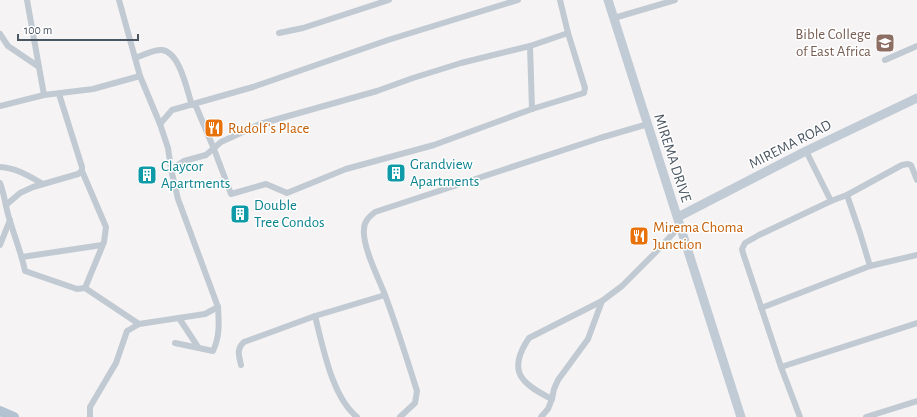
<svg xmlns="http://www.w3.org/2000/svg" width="917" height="417" viewBox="0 0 917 417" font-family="'Alegreya Sans',sans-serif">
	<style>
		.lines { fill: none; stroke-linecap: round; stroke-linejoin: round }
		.street { stroke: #c1cad2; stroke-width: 6 }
		.secondary { stroke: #c1cbd6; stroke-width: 9 }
		.primary { stroke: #b3c2d1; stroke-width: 10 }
		.labels { text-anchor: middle; stroke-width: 3; stroke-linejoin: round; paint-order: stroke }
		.education-label { font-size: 15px; fill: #785e54; stroke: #fff; text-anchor: end }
		.food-label { font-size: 15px; fill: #c56008; stroke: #fff; text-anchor: start }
		.street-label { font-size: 15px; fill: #4a5661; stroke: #fff }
		.culture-label { font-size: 15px; fill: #0d838f; stroke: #fff; text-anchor: start }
	</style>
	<rect width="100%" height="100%" fill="#f5f3f3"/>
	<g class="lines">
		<!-- street -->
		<g class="street">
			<path d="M27 0 44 95"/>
			<path d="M614 18 675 0"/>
			<path d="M279 33 303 28 389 0"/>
			<path d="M0 34 8 46 39 67"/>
			<path d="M530 46 532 109"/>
			<path d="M135 58C143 56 153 49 162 50 180 52 187 91 192 105"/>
			<path d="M885 60 917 46"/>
			<path d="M195 104 214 149 231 194 266 184 287 193 346 169 434 145 532 109 584 93 585 88 568 33"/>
			<path d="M0 106 44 95 93 89 140 76"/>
			<path d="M160 124 172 110 253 87 388 40 518 0"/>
			<path d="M806 151 831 201"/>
			<path d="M0 167C16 168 29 176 43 184"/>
			<path d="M171 169 184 161 206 155 221 142 260 124 377 91 413 78 461 63 530 46 568 33 560 0"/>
			<path d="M82 171 106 227 104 242 85 288"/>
			<path d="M0 183C4 193 5 203 8 214 13 233 21 251 25 271L77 289 85 288 139 324"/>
			<path d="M847 195 860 233 870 266"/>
			<path d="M6 205 20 193 33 187 78 174 82 171V167L59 94"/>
			<path d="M0 245 10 220"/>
			<path d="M22 257 102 245"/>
			<path d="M761 308 870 266 917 255"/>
			<path d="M315 316C323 347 332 397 357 417"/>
			<path d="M179 318 198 347"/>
			<path d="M175 343 213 351C220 336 219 323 218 307"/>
			<path d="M241 365C239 356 236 349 244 342L315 316 385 295"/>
			<path d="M781 367 743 253 742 249 745 243 759 235 831 201 847 195 902 165 908 164 911 165 917 180"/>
			<path d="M552 399C522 384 506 372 529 338L602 301"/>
			<path d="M90 417V407L116 363 127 331 139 324 205 314 218 307 178 199 171 169 168 148 160 124 140 76 119 0"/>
			<path d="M400 417 415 403 417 391C407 359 397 327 385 295 379 279 362 246 364 229 364 221 370 216 375 212L600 138 648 124"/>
			<path d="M541 417 548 409 552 399 554 389 558 380 588 339 602 301 622 286 654 254 680 226"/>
			<path d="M800 417 781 367 917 323"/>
			<path d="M866 417 917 401"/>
		</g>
		<!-- secondary -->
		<g class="secondary">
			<path d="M608 0 741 417"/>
			<path d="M678 217 806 151 917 98"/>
		</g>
		<!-- primary -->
		<path class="primary" d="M0 411 14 417"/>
	</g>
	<!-- icons -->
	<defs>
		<symbol id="university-square" viewBox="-11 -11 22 22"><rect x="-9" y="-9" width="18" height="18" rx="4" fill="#8d6e63" stroke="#fff"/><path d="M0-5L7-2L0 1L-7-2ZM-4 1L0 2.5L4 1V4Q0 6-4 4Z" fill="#fff"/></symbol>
		<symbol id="restaurant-square" viewBox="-11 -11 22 22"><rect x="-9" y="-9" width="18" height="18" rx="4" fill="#e8710a" stroke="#fff"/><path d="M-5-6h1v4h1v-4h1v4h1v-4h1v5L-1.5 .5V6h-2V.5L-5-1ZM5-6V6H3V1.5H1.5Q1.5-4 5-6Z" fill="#fff"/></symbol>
		<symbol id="building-square" viewBox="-11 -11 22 22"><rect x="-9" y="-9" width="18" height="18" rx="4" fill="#0f9aa8" stroke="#fff"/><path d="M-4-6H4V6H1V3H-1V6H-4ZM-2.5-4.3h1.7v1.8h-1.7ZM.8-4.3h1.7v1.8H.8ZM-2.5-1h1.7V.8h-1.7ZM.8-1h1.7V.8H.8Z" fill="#fff"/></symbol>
	</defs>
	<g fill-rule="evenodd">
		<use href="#university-square" x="874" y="32" width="22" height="22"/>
		<use href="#restaurant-square" x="203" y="117" width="22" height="22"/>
		<use href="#building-square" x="385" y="162" width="22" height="22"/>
		<use href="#building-square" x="136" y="164" width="22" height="22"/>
		<use href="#building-square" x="229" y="203" width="22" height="22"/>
		<use href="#restaurant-square" x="628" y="225" width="22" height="22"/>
	</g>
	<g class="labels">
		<!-- education labels -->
		<g class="education-label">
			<text x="871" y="39">Bible College<tspan x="871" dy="17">of East Africa</tspan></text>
		</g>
		<!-- food labels -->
		<g class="food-label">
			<text x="228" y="133">Rudolf's Place</text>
			<text x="653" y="232">Mirema Choma<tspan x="653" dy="17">Junction</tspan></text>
		</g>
		<!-- street labels -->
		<g class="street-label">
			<text transform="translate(790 144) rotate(-27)" y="5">MIREMA ROAD</text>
			<text transform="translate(673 158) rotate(72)" y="5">MIREMA DRIVE</text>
		</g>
		<!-- culture labels -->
		<g class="culture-label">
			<text x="410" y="169">Grandview<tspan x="410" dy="17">Apartments</tspan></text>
			<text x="161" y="171">Claycor<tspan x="161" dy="17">Apartments</tspan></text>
			<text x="254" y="210">Double<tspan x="254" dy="17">Tree Condos</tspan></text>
		</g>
	</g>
	<!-- scale -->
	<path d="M18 34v6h120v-6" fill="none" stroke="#4a5661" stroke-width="2"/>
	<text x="24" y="34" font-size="12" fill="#4a5661" stroke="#ffffff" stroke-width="3" paint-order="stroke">100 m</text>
</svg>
